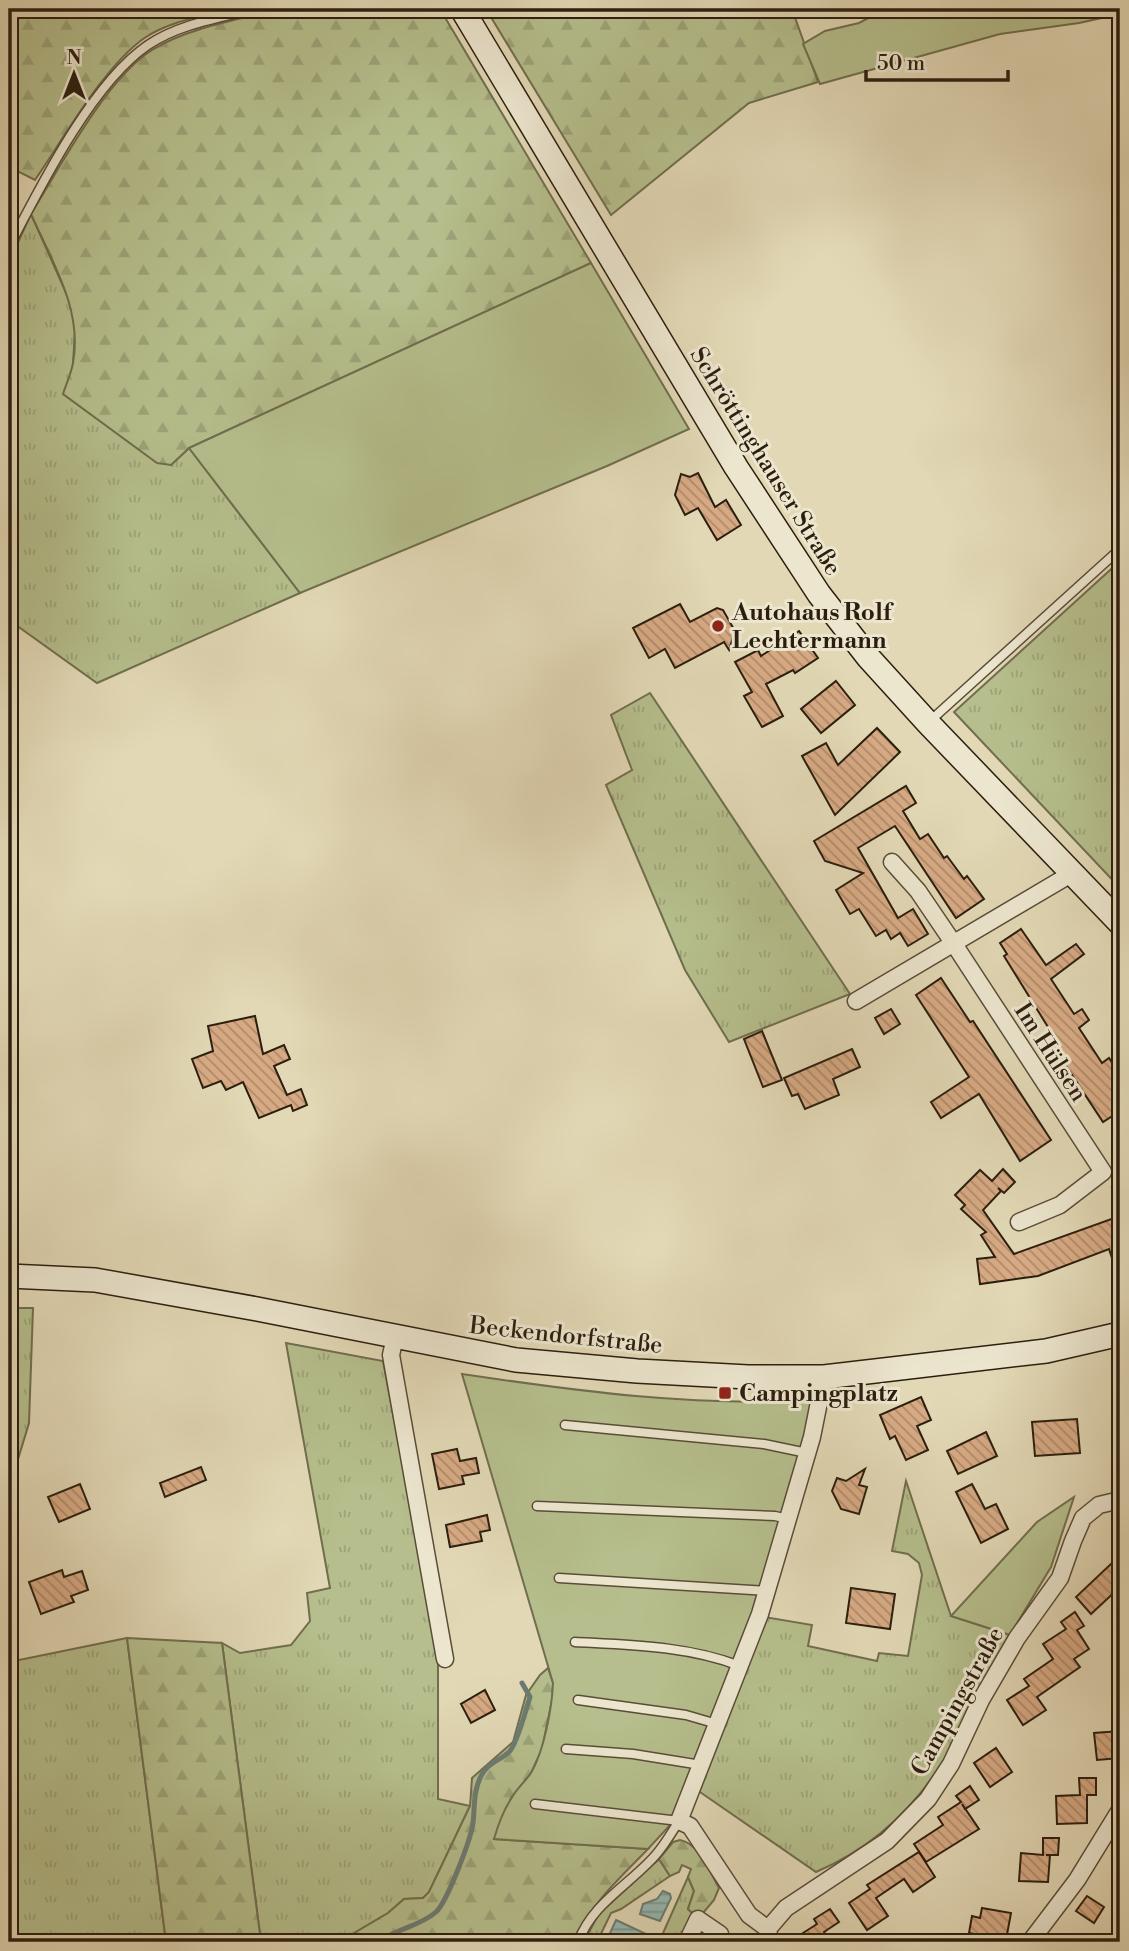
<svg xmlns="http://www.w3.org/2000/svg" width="1129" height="1951" viewBox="0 0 1129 1951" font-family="'Libre Bodoni',serif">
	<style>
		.grass { fill: url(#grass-tufts); stroke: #706e4e; stroke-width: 2 }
		.forest { fill: url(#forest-firs); stroke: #706e4e; stroke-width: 2 }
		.park { fill: #b5be8c; stroke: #706e4e; stroke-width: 2 }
		.water { fill: url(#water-rules); stroke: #6b7b71; stroke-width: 2 }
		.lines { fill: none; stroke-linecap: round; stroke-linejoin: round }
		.stream { stroke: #6b7b71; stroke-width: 5 }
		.building { fill: url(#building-back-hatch); stroke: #2c1e0f; stroke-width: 2 }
		.lane-casing { stroke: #5a4c38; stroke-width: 11 }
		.street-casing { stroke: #5a4c38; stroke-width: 19 }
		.secondary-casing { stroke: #2c1e0f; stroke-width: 26 }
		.path { stroke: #2c1e0f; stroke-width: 3.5; stroke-dasharray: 2 3.5; stroke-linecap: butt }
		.lane { stroke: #ece6cf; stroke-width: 8 }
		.street { stroke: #ece6cf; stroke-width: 16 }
		.secondary { stroke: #ece6cf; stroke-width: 23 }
		.poi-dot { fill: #8f2418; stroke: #ece6cf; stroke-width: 2.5 }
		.labels { text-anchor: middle; stroke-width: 6; stroke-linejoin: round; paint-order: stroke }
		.street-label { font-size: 24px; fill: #2c1e0f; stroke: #ece6cf }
		.poi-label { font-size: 24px; font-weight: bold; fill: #2c1e0f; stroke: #ece6cf; text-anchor: start }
	</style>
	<defs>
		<pattern id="grass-tufts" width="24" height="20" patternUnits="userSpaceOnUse" patternTransform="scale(1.75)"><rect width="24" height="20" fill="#b5be8c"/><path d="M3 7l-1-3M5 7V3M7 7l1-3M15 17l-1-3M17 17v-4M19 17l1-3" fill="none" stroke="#9ca378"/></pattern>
		<pattern id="forest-firs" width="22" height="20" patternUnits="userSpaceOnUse" patternTransform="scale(1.75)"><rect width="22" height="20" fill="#b5be8c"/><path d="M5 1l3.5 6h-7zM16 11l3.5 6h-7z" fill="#9ca378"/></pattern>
		<pattern id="water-rules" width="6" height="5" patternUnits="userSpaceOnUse" patternTransform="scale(1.75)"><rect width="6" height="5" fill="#95b9b3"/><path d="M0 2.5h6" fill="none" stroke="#7a9690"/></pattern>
		<pattern id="building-back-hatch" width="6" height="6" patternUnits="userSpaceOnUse" patternTransform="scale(1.75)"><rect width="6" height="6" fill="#d7aa84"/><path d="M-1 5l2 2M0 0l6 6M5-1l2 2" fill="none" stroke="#af8a6a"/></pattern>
	</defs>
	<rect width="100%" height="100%" fill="#e2d8b5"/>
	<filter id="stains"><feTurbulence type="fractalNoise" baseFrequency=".00286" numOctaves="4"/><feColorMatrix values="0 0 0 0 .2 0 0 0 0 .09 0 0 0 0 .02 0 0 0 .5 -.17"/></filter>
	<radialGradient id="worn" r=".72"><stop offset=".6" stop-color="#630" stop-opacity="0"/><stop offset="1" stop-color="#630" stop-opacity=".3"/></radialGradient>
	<!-- grass -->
	<g class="grass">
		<path d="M31 214 71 304 75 330 73 364 171 465 189 448 300 593 97 683 9 620V262Z"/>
		<path d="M1120 561V888L954 712Z"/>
		<path d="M650 693 850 994 729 1042 685 970 606 785 632 770 611 715Z"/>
		<path d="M9 1308H33L29 1423 9 1489V1626Z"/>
		<path d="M286 1343 383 1361 438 1653V1799L470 1806 429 1892 423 1898 404 1899 388 1913 339 1942H261L222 1643 240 1653 291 1645 310 1621 307 1593 330 1588Z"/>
		<path d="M906 1481 951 1616 1010 1635C998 1655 986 1676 975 1696 964 1717 956 1740 944 1760 913 1810 870 1849 816 1872L697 1790 765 1617 812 1625 808 1646 877 1661 879 1653 908 1656 922 1575 919 1563 908 1554 892 1551Z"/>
		<path d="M127 1638 166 1942H9V1662Z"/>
		<path d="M659 1859 670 1876 621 1909 611 1913 597 1942H584L598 1915Z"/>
		<path d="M688 1877 694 1891 688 1909 697 1918 685 1942H659Z"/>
	</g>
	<!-- forest -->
	<g class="forest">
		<path d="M9 9H230C202 16 167 22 143 39 103 68 64 138 35 180L9 167Z"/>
		<path d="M280 9H440L591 263 189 448 171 465 157 463 63 394C66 384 71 374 73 363 83 310 52 262 31 214 60 167 106 79 152 50 187 28 240 19 280 9Z"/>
		<path d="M486 9H792L818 82 749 103 611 215Z"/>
		<path d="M127 1638 222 1643 261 1942H166Z"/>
		<path d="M548 1668 553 1683 552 1700 542 1749 531 1773 511 1798 494 1839 648 1849C620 1878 589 1905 575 1942H339L388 1913 404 1899 423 1898 429 1892 470 1806 472 1778 513 1742 526 1695 540 1675Z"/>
		<path d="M680 1840C700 1844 709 1871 719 1888L714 1900 698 1919 688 1909 694 1891 688 1877 691 1869 682 1865 679 1872 670 1876 659 1859 673 1842Z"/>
	</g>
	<!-- park -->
	<g class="park">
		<path d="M874 9H1120V14L1079 23 1000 34 820 84 803 44 825 31 859 23 872 16Z"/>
		<path d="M591 263 689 429 607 466 300 593 189 448Z"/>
		<path d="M462 1374C577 1391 695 1407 810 1400V1428L757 1613 672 1823 648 1849 494 1839C498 1825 503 1811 511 1799 516 1789 525 1782 531 1773 544 1751 552 1708 553 1683Z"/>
		<path d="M1074 1497 1051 1567 1010 1635 951 1616 1037 1522Z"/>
	</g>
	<!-- water -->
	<g class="water">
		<path d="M663 1891 670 1894 671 1898 660 1921 640 1914 643 1904 657 1899Z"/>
		<path d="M616 1920 646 1934 648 1942H606Z"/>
	</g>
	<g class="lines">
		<!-- stream -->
		<g class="stream">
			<path d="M9 17 19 9"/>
			<path d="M380 1942C396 1928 419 1927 436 1912 447 1902 471 1839 473 1823 475 1806 473 1792 481 1776 487 1763 499 1761 509 1752 517 1745 526 1709 530 1697L522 1683"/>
		</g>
	</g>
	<!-- building -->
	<g class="building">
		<path d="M698 473 715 507 726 500 741 525 717 540 698 508 685 515 675 495 681 474 690 477Z"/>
		<path d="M680 604 690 622 717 608 723 610 735 631 729 650 724 642 675 668 665 649 649 658 633 628Z"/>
		<path d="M799 631 818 658 795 673 793 670 766 684 783 716 762 727 744 696 752 692 735 662 758 650 761 656Z"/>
		<path d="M836 681 855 705 821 733 801 709Z"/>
		<path d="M877 728 900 752 835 815 802 756 826 743 838 765Z"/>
		<path d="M906 786 916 803 903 811 920 839 928 834 944 858 947 856 964 879 967 876 984 899 956 918 895 826 858 848 898 918 913 909 928 934 908 946 900 933 891 939 886 930 876 936 859 909 850 914 836 890 863 873 825 861 814 841Z"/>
		<path d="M1021 929 1046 965 1076 944 1084 954 1051 979 1074 1014 1082 1009 1089 1020 1079 1028 1102 1063 1109 1058 1120 1075V1111L1103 1122 1051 1043 1056 1040 1004 956 1007 954 1000 943Z"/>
		<path d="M941 978 970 1022 973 1021 1051 1140 1020 1161 979 1094 941 1118 931 1102 969 1077 916 995Z"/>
		<path d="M891 1009 900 1024 884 1034 875 1018Z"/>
		<path d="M255 1016 263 1054 284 1045 290 1059 274 1066 287 1095 301 1089 307 1105 293 1111 291 1105 259 1118 243 1082 226 1090 221 1081 203 1088 192 1059 213 1051 208 1026Z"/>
		<path d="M762 1031 782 1080 763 1087 744 1039Z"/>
		<path d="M852 1049 860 1067 833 1079 839 1095 805 1109 798 1094 792 1096 784 1078Z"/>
		<path d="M1003 1169 1015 1182 1004 1193 998 1188 1001 1191 983 1210 1014 1254 1117 1217 1120 1226V1275L1118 1276 1109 1249 1038 1276 980 1284 977 1259 995 1257 981 1235 986 1232 961 1209 965 1205 955 1195 980 1170 992 1181Z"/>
		<path d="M921 1397 931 1420 917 1426 928 1450 906 1460 895 1436 890 1439 880 1415Z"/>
		<path d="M1077 1419 1080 1453 1035 1456 1032 1422Z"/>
		<path d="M986 1432 997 1456 958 1474 947 1451Z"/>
		<path d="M457 1449 460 1461 476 1458 479 1473 462 1476 464 1484 439 1489 432 1454Z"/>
		<path d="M201 1467 206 1480 165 1497 160 1483Z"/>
		<path d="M865 1469 859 1485 867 1487 859 1514 841 1509 832 1491 837 1478 846 1481Z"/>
		<path d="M80 1484 90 1509 59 1522 48 1497Z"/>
		<path d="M972 1484 985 1509 996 1504 1008 1529 981 1543 956 1492Z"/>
		<path d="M487 1515 490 1530 480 1532 482 1541 450 1547 446 1525Z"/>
		<path d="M1112 1563 1120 1573V1587L1091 1614 1076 1597Z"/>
		<path d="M62 1570 64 1577 82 1571 88 1590 71 1596 74 1602 41 1614 29 1582Z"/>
		<path d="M851 1588 895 1594 890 1629 846 1623Z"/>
		<path d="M1075 1612 1084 1626 1077 1630 1089 1649 1074 1659 1080 1667 1037 1697 1046 1710 1023 1725 1007 1700 1029 1686 1024 1679 1053 1659 1043 1644 1066 1629 1061 1622Z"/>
		<path d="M485 1690 495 1710 471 1723 461 1704Z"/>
		<path d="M1120 1731V1758L1097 1760 1094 1733Z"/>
		<path d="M996 1748 1012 1772 990 1787 974 1763Z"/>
		<path d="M1079 1778H1096V1795H1087V1823L1057 1824 1056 1796 1080 1795Z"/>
		<path d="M970 1786 979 1800 965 1809 962 1804 979 1829 926 1862 914 1844 943 1825 938 1817 961 1802 956 1796Z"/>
		<path d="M1043 1838H1059L1058 1855H1046H1050L1048 1882 1019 1881 1021 1853 1043 1855Z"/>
		<path d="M919 1852 935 1877 913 1892 904 1879 876 1898 888 1916 867 1930 849 1903 870 1889 867 1885Z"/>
		<path d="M1087 1896 1104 1907 1094 1923 1076 1911Z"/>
		<path d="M982 1908 1011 1913 1006 1940 969 1933 972 1916 980 1918Z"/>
		<path d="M830 1909 839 1922 824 1932 831 1942H789L817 1924 814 1919Z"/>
	</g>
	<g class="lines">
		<defs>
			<g id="lane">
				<path d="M9 247C40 187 92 83 148 45 179 24 219 18 255 9"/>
				<path d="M930 721 1120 549"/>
				<path d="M565 1425 764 1444 807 1453"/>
				<path d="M537 1506 775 1516 788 1519"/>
				<path d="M559 1578 767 1591"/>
				<path d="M575 1642C631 1645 688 1646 740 1666"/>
				<path d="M578 1700 686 1715 717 1724"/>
				<path d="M566 1749 633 1754 701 1765"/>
				<path d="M535 1804 679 1821C670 1835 662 1850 650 1861 624 1888 592 1905 578 1942"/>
			</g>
			<g id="street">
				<path d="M892 862 918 891 954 944 1103 1172 1060 1205 1019 1222"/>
				<path d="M856 1001 1071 874"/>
				<path d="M395 1337 391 1355 445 1659"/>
				<path d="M768 1929 749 1915 690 1826 679 1821 760 1614 812 1437 824 1377"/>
				<path d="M687 1942 698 1919 720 1934 712 1942"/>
				<path d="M770 1942 768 1929 786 1908 887 1841 928 1799 951 1764 981 1700 1017 1638 1060 1578 1073 1541 1083 1518 1099 1505 1120 1500"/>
				<path d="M1030 1942 1077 1880 1120 1810"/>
			</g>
			<g id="secondary">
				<path d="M462 9 736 467 819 594 868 657 928 723 1120 923"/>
				<path d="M9 1276 95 1280 257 1309 516 1360 637 1371 748 1377H824L1046 1351 1120 1334"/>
			</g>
		</defs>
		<!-- lane casing -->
		<use href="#lane" class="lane-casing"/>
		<!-- street casing -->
		<use href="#street" class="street-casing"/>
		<!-- secondary casing -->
		<use href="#secondary" class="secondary-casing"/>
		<!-- path -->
		<path class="path" d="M1112 1186 1120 1198"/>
		<!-- lane -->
		<use href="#lane" class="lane"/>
		<!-- street -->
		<use href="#street" class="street"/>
		<!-- secondary -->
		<use href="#secondary" class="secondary"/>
	</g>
	<!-- markers -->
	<g class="poi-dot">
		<circle cx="718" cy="626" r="7"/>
		<rect x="718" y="1386" width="14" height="14" rx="3.5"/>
	</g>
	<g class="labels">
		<!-- street labels -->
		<g class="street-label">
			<text transform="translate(766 461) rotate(58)" y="8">Schröttinghauser Straße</text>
			<text transform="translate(1051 1052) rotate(57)" y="8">Im Hülsen</text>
			<text transform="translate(566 1335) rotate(6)" y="8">Beckendorfstraße</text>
			<text transform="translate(957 1701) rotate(-61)" y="8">Campingstraße</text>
		</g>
		<!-- poi labels -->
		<g class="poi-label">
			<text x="732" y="620">Autohaus Rolf<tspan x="732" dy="28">Lechtermann</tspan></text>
			<text x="739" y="1401">Campingplatz</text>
		</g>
	</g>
	<!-- margin -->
	<rect width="1129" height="1951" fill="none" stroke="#e2d8b5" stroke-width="35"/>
	<rect x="10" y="10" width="1108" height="1930" fill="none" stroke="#2c1e0f" stroke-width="3.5"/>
	<rect x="18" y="18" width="1094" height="1916" fill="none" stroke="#2c1e0f" stroke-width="2"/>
	<!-- north arrow -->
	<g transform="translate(74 74)" stroke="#ece6cf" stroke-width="5" paint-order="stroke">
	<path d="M0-5L12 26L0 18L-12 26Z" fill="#2c1e0f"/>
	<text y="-10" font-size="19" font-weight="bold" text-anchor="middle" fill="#2c1e0f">N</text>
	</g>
	<!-- scale -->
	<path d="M866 70v10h142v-10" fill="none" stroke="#2c1e0f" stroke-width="3.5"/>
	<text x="877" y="70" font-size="21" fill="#2c1e0f" stroke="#ece6cf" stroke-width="5" paint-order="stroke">50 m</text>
	<rect width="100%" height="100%" filter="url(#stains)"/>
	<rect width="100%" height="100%" fill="url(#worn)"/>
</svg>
